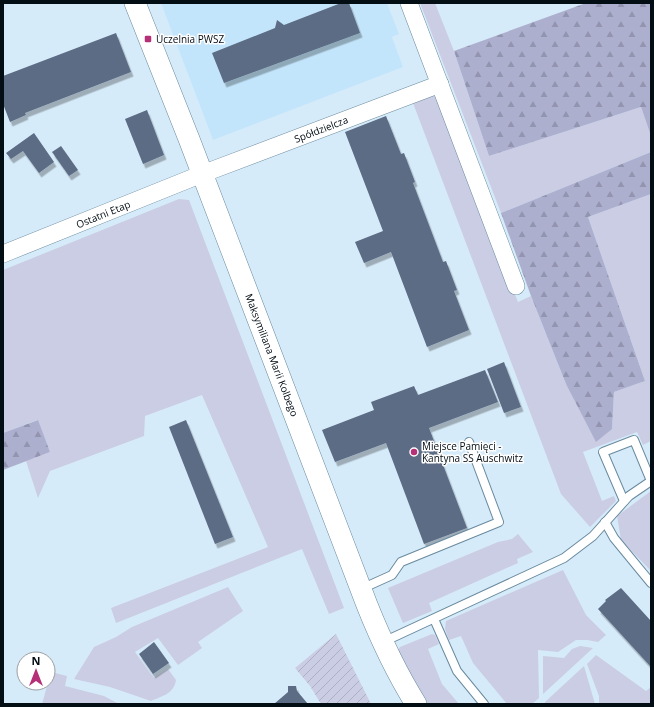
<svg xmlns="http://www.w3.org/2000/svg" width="654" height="707" viewBox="0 0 654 707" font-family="'Open Sans',sans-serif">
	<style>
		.built { fill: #c3e5fb }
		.grass { fill: #cbcde4 }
		.forest { fill: url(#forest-firs) }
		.garden { fill: url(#garden-furrows) }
		.building { fill: #5c6c85; filter: url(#shadow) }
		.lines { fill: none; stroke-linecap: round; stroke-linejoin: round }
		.service-casing { stroke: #698a9f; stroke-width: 10 }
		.minor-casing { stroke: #698a9f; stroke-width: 18 }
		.tertiary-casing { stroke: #698a9f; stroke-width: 22 }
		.service { stroke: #fff; stroke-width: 8 }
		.minor { stroke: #fff; stroke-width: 17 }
		.tertiary { stroke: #fff; stroke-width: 21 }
		.poi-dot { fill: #b53076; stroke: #fff; stroke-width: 1.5 }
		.labels { text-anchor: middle; stroke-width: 3; stroke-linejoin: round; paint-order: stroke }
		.poi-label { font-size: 10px; fill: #030d14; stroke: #fff; text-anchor: start }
		.street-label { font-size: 10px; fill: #030d14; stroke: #fff }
	</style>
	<defs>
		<pattern id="forest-firs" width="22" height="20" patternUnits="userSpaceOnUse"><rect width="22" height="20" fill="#adafce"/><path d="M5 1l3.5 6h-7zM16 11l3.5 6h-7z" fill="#9395b0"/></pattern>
		<pattern id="garden-furrows" width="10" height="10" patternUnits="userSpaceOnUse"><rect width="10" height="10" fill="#cbcde4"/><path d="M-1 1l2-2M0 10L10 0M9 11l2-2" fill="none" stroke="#adafc3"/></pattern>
		<filter id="shadow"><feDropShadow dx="2.5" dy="4.5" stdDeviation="0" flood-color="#0004"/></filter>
	</defs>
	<rect width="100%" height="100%" fill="#d6ebf9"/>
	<!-- built -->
	<path class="built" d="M161 3H387L399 34 392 37 403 67 213 140Z"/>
	<!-- grass -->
	<g class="grass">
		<path d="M420 3H435L454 51 489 156 641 107 651 136V152L501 213Z"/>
		<path d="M433 95 436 98 518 302 531 296 566 384 612 429 614 392 645 381 588 217 651 194V441L643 445 637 432 583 452 602 501 614 496 616 501 590 527 561 494 413 103Z"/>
		<path d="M179 199 189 200 344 608 329 614 302 549 116 623 111 608 268 547 202 395 145 416 144 436 50 471 38 498 26 461 50 452 37 420 3 433V270Z"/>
		<path d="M651 491V571L621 540 617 516Z"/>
		<path d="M518 534 533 552 517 559 518 563 429 603 432 611 403 623 388 588 498 542 512 539Z"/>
		<path d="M563 570 586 615 606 635 598 642 587 640H576L558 652 538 650 539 698 532 704H507L473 663 461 636 449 640 445 629 446 621Z"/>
		<path d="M228 587 243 611 198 642 202 648 178 665 158 638 135 652 154 678 168 669 176 680C174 694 162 696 151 701L110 687 74 679 94 647 116 637 132 627Z"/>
		<path d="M432 634 435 635 439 644 428 649 442 684 459 704H428L397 651 400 647Z"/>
		<path d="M580 646 593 648 543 694V656L564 658 572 649Z"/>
		<path d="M596 655 646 691 651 687V704H599V696L587 664Z"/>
		<path d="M584 666 595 704H545V702Z"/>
		<path d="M51 672 67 676 65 686 104 696 119 704H42Z"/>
	</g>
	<!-- forest -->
	<g class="forest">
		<path d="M586 3H651V136L641 107 489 156 454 51Z"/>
		<path d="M651 152V194L588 217 645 381 614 392 612 429 596 442 566 384 531 296 501 213Z"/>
		<path d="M38 420 50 452 3 470V433Z"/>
	</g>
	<!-- garden -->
	<path class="garden" d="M336 634 371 704H321L310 686 295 668Z"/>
	<!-- building -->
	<g class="building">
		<path d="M341 3H349L360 33 224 83 212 53 275 28 277 20 284 25Z"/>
		<path d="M116 33 131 72 25 113 26 115 10 122 3 104V76Z"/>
		<path d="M147 110 164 155 143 164 125 119Z"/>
		<path d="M386 116 401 154 404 153 415 182 413 183 443 262 446 261 457 290 454 291 469 330 427 347 391 252 364 263 355 242 383 231 345 132Z"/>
		<path d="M34 133 54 162 39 173 23 151 11 159 6 153Z"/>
		<path d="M61 146 78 170 69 176 52 152Z"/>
		<path d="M504 362 521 407 504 413 487 369Z"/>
		<path d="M485 370 498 402 429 428 467 528 424 544 386 443 335 462 322 430 374 410 371 402 414 386 418 395Z"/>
		<path d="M186 420 233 537 215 544 169 427Z"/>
		<path d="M621 588 651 621V667L598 609 606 601 605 600Z"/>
		<path d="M154 642 169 663 153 674 139 654Z"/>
		<path d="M288 686H296L297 691 308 704H274L288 692Z"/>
	</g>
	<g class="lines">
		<defs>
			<g id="service">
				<path d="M624 501 603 452 634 440 651 481"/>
				<path d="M605 522 614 538 651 583"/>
				<path d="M361 589 392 575 401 562 499 522 469 442"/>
				<path d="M434 619 457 671 484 704"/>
				<path d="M383 642 564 558 593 536 629 496 651 481"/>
			</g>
			<g id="minor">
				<path d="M409 3 516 286"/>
				<path d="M3 254 202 174 440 84"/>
			</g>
			<path id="tertiary" d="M135 3 189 139 367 605C381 640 396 672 416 704"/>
		</defs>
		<!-- service casing -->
		<use href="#service" class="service-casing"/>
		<!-- minor casing -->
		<use href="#minor" class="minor-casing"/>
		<!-- tertiary casing -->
		<use href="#tertiary" class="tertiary-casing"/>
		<!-- service -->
		<use href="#service" class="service"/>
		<!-- minor -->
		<use href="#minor" class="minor"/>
		<!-- tertiary -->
		<use href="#tertiary" class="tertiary"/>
	</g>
	<!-- markers -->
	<g class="poi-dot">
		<rect x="144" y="35" width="8" height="8" rx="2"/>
		<circle cx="414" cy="452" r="4"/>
	</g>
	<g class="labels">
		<!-- poi labels -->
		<g class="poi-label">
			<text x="156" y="43">Uczelnia PWSZ</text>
			<text x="422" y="450">Miejsce Pamięci -<tspan x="422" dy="12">Kantyna SS Auschwitz</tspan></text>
		</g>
		<!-- street labels -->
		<g class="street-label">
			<text transform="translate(321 129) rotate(-21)" y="4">Spółdzielcza</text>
			<text transform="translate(103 214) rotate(-22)" y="4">Ostatni Etap</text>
			<text transform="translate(272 355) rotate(69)" y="4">Maksymiliana Marii Kolbego</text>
		</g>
	</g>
	<!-- border -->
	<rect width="654" height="707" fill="none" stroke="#030d14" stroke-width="8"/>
	<!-- north arrow -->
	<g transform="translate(36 671)"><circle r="19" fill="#ffffff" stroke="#9a9ea1"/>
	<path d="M0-3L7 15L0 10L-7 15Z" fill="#b53076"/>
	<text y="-6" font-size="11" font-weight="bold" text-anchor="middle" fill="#030d14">N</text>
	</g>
</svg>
